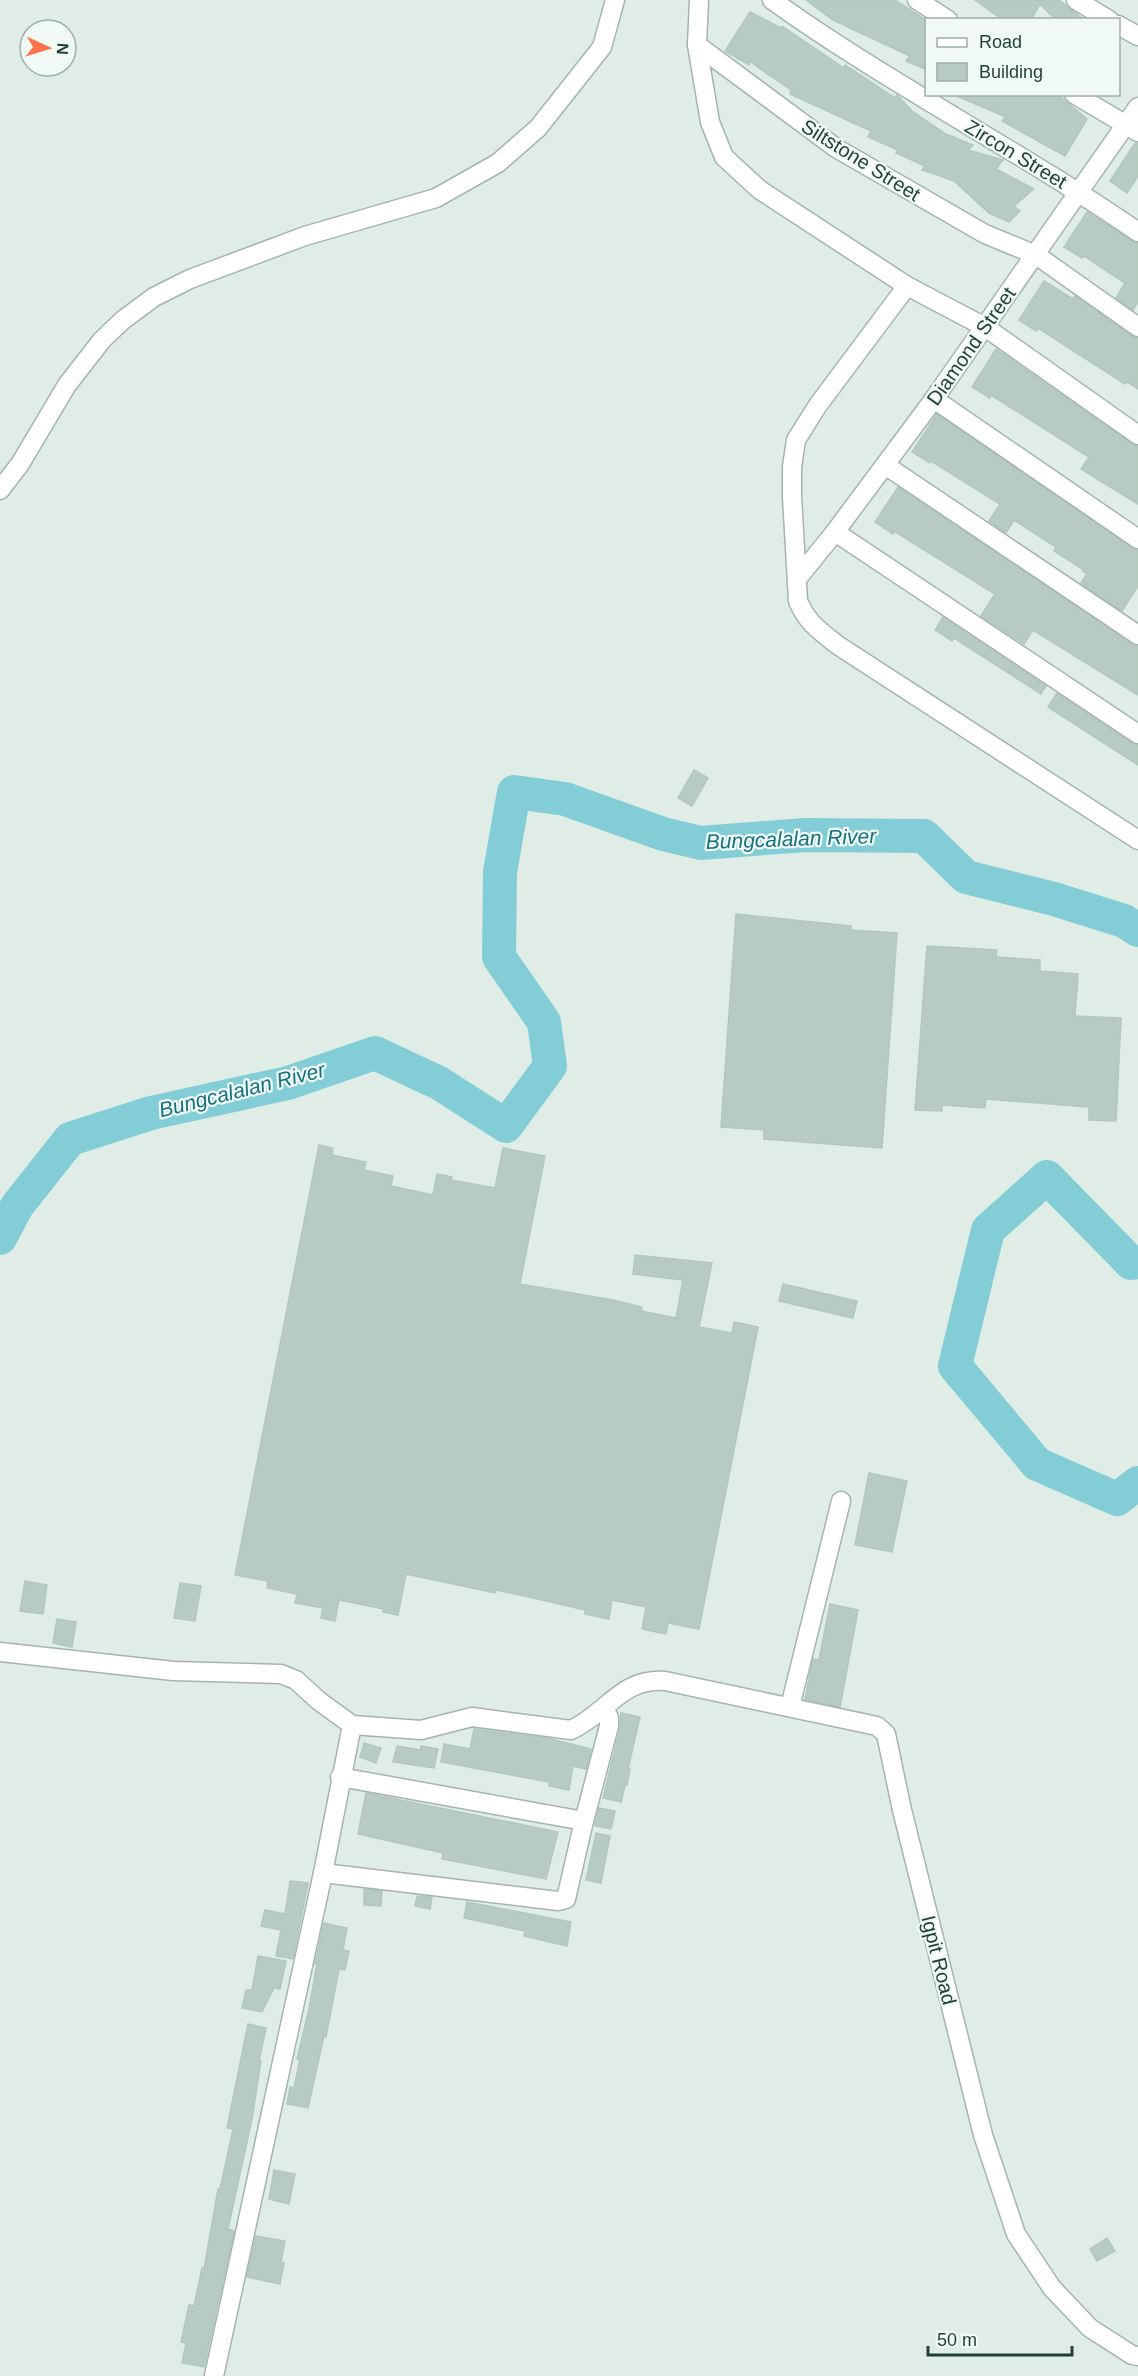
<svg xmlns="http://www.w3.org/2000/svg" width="1138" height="2376" viewBox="0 0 1138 2376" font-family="Helvetica,sans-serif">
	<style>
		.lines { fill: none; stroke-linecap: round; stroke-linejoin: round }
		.river { stroke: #83cdd7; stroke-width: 34 }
		.building { fill: #b8cbc2; stroke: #b2c7bd; stroke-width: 1.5 }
		.minor-casing { stroke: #a2b5ae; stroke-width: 21 }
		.minor { stroke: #fff; stroke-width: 18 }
		.labels { text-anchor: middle; stroke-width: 4.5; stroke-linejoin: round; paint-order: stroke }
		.street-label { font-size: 20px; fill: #1f3f35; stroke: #f1f9f5 }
		.water-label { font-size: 21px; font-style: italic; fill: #147280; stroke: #f1f9f5 }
	</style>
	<rect width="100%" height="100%" fill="#e0ede7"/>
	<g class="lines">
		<!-- river -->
		<g class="river">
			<path d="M0 1238 17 1206 70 1139 151 1113 288 1083 375 1053 439 1083 506 1126 550 1066 544 1022 499 957 500 872 514 792 565 799 663 834 701 843 805 835 924 836 966 877 1054 899 1124 921 1138 930"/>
			<path d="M1138 1262 1131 1263 1047 1177 988 1230 955 1366 1037 1464 1117 1499 1138 1483"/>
		</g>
	</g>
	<!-- building -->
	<g class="building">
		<path d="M806 0H895L927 21V70L906 61 910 56 833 20Z"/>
		<path d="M975 0H1059L1084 20H1056L1040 4 1031 20H1003Z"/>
		<path d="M750 12 781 28 782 26 844 68 845 65 895 98 897 95 912 111 946 134 973 145 968 150 1003 160 996 169 1034 189 1014 206 1020 211 1009 222 989 213 954 181 922 170 925 166 896 153 898 150 868 137 871 131 790 94 791 90 749 61V65L725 51Z"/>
		<path d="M952 94 1058 95 1087 119 1065 156 1002 121 1006 117Z"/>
		<path d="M1135 143H1138V176L1127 193 1110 181Z"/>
		<path d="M1087 212 1132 241 1138 243V302L1133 310 1116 298 1125 283 1084 256 1082 258 1064 247Z"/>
		<path d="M1044 281 1073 299 1075 296 1132 336 1138 338V389L1127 382 1125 384 1038 328 1036 331 1019 320Z"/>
		<path d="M996 349 1132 444 1138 446V504L1081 469 1089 457 991 395 990 398 972 387Z"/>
		<path d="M937 414 1138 551V586L1122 611 1081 583 1087 574 1083 571 1084 570 1054 551 1056 547 1014 520 1006 533 989 521 1000 504 931 461 930 463 912 452Z"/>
		<path d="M898 487 1132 644 1138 646V695L1033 630 1024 644 981 616 995 594 894 531 893 534 875 522Z"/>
		<path d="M943 617 1046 686 1041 694 954 638 952 641 935 630Z"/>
		<path d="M1057 693 1132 743 1138 745V765L1048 707Z"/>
		<path d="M694 770 708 778 692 806 678 798Z"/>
		<path d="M736 914 851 926V930L897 933 882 1148 764 1139V1130L721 1127Z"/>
		<path d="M927 946 997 950 996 957 1040 960V971L1078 974 1075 1016 1121 1018 1116 1121 1089 1120V1107L986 1099 985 1108 942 1105V1111L915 1110Z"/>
		<path d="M319 1145 333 1148 332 1155 366 1162 364 1170 393 1176 391 1186 433 1195 437 1174 452 1177 451 1180 495 1188 503 1148 545 1156 520 1284 613 1300 642 1307 641 1311 676 1318 683 1280 633 1274 635 1255 712 1263 699 1327 732 1333 734 1322 758 1327 699 1629 668 1623 666 1634 642 1629 646 1607 612 1600 609 1619 585 1614V1610L529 1597 496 1590 495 1593 406 1574 398 1615 383 1612 384 1609 339 1600 335 1621 321 1618 323 1608 295 1603 297 1594 267 1588 268 1581 235 1575Z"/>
		<path d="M783 1284 857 1301 853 1318 779 1301Z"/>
		<path d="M869 1473 907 1481 892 1552 855 1545Z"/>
		<path d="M25 1581 47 1585 43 1614 20 1611Z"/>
		<path d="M180 1583 201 1586 195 1621 174 1618Z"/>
		<path d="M830 1604 858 1610 840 1707 805 1699 813 1659 819 1660Z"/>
		<path d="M57 1619 76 1622 72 1647 53 1643Z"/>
		<path d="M621 1713 640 1717 628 1769H630L627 1785H625L621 1802 603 1798 620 1729Z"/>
		<path d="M474 1729 547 1738 591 1749 586 1769 573 1766 569 1790 549 1786V1782L441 1762 444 1744 470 1749Z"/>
		<path d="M364 1743 381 1748 376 1763 360 1757Z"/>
		<path d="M397 1746 421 1750V1746L438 1749 434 1768 393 1762Z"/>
		<path d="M366 1793 558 1832 546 1879 442 1859 443 1853 358 1834Z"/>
		<path d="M599 1808 615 1811 611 1829 595 1826Z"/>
		<path d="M596 1833 610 1836 601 1883 586 1880Z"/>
		<path d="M290 1881 308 1883 293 1959 276 1956 281 1930 261 1926 265 1910 285 1914Z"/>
		<path d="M364 1889 382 1891 381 1906 364 1905Z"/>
		<path d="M417 1896 432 1897 430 1909 415 1906Z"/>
		<path d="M467 1902 571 1922 567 1946 524 1936 525 1931 464 1918Z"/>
		<path d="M324 1923 347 1928 343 1950 349 1951 345 1970 339 1969 326 2037 324 2036 308 2108 287 2104 290 2087 294 2088 300 2059H297L309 2009 317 1964H315Z"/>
		<path d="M258 1956 286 1961 280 1989 274 1988 262 2012 242 2008 246 1990H252Z"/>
		<path d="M248 2024 266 2028 259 2061H261L252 2119 228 2229 234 2231 204 2367 182 2363 186 2343 181 2342 189 2305 194 2306 202 2268 204 2269 218 2189H220L227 2157 233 2129 227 2128Z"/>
		<path d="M274 2170 295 2174 289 2204 269 2199Z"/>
		<path d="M256 2236 285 2241 281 2262 284 2263 280 2284 247 2277Z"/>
		<path d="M1107 2238 1115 2251 1097 2261 1090 2249Z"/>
	</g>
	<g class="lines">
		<defs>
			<g id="minor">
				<path d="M699 0 697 45 710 122 724 157 760 190 907 286 985 327 1138 435"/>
				<path d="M772 0C889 84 1019 150 1138 232"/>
				<path d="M917 0 948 20"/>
				<path d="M1076 0 1109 20"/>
				<path d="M1118 25 1138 36"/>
				<path d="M697 45 836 148 985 234 1036 255 1138 327"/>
				<path d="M1074 94 1138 132"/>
				<path d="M907 286 818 405 796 440 792 467V496L798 601C807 623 821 632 839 646L1138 840"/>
				<path d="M934 399 1138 539"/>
				<path d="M885 465 1138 635"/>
				<path d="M0 490 20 464 67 385 102 340 123 320 154 297 190 279 305 236 436 198 498 163 538 128 602 47 615 0"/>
				<path d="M835 532 1138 734"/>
				<path d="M797 579 835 532 934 399 1138 107"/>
				<path d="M0 1652 173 1671 281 1674 296 1680 319 1701 352 1725 421 1730 472 1717 571 1730C608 1713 620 1678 665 1681L877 1726 886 1734 902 1810 983 2135 1016 2234 1052 2288 1090 2328 1132 2355 1138 2356"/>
				<path d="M790 1707 841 1501"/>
				<path d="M340 1777 584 1821"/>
				<path d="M323 1873 558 1901 566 1899 584 1821 609 1726V1718L604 1708"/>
				<path d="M214 2376 323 1873 352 1725"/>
			</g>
		</defs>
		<!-- minor casing -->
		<use href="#minor" class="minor-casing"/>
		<!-- minor -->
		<use href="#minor" class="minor"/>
	</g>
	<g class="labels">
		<!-- street labels -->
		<g class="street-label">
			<text transform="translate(1016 154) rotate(31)" y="7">Zircon Street</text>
			<text transform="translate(861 160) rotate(32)" y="7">Siltstone Street</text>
			<text transform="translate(971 346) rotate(-55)" y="7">Diamond Street</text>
			<text transform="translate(939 1960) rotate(76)" y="7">Igpit Road</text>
		</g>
		<!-- water labels -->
		<g class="water-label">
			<text transform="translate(791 839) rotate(-2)" y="7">Bungcalalan River</text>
			<text transform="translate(242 1090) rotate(-14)" y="7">Bungcalalan River</text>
		</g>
	</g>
	<!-- legend -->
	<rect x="925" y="18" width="195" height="78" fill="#f1f9f5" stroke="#9dafa8" stroke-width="1.5"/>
	<rect x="937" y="38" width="30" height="9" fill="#ffffff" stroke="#9dafa8" stroke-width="1.5"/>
	<text x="979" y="48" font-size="18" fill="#1f3f35">Road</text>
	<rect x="937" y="63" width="30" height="18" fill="#b8cbc2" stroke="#9dafa8" stroke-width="1.5"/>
	<text x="979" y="78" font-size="18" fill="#1f3f35">Building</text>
	<!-- north arrow -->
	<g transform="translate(48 48) rotate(94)"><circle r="28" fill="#f1f9f5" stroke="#9dafa8" stroke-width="1.5"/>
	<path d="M0-4.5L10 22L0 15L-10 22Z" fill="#ff724c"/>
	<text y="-9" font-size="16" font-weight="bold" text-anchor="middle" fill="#1f3f35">N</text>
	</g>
	<!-- scale -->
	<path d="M928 2346v9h144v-9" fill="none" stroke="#1f3f35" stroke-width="3"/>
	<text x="937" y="2346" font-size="18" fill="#1f3f35" stroke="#f1f9f5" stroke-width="4.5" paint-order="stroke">50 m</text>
</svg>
